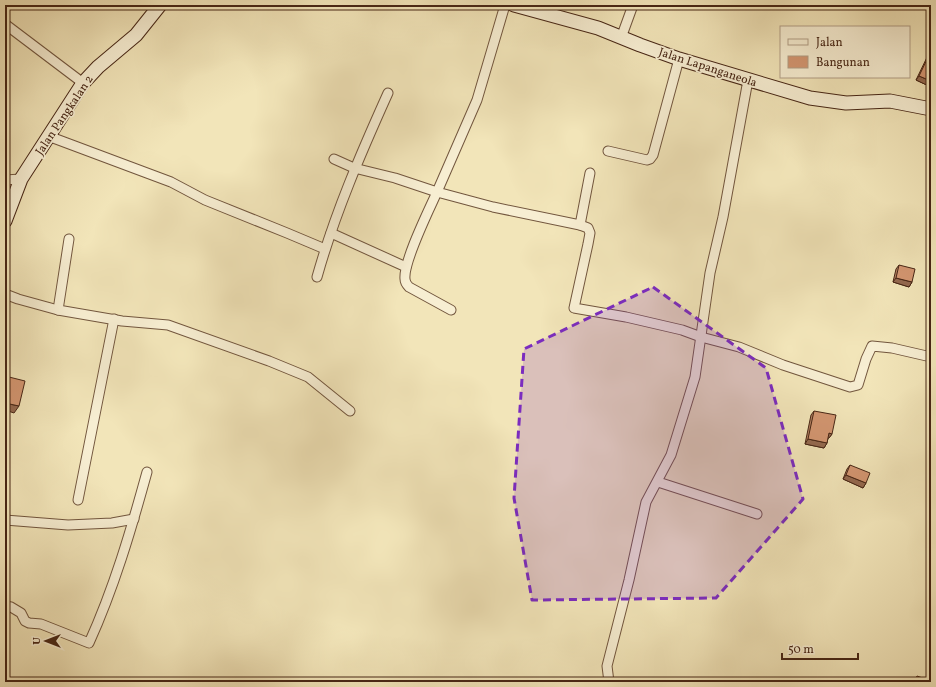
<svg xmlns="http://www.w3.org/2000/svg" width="936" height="687" viewBox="0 0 936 687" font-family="Vollkorn,serif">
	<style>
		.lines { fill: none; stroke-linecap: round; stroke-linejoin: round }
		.street-casing { stroke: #72563e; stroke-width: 11 }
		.secondary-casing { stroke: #472615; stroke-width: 15 }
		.street { stroke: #f7eed2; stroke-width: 9 }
		.secondary { stroke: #f7eed2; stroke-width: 13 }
		.wall { fill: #b58161; stroke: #472615 }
		.shaded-wall { fill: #94694f; stroke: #472615 }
		.building { fill: #d39671; stroke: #472615 }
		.marked { fill: #7b2cbf; fill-opacity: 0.2; stroke: #7b2cbf; stroke-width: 3; stroke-dasharray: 8 5; stroke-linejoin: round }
		.labels { text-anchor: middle; stroke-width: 3.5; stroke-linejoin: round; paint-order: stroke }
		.street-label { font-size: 12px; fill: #472615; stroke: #f7eed2 }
	</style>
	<rect width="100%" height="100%" fill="#f2e5b9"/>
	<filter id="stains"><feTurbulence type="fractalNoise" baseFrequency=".005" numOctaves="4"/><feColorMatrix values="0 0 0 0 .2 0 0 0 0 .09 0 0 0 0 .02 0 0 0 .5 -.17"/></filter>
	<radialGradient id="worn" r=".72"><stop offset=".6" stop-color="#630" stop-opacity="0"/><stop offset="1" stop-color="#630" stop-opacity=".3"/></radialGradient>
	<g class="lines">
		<defs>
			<g id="street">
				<path d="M5 24 83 83"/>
				<path d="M621 38 633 5"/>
				<path d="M48 136 171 182 205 200 287 233 325 249"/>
				<path d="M608 151 647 160 650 159 653 155 679 59"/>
				<path d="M334 159 354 168 395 178 437 192 477 100 505 5"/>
				<path d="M5 180 21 179"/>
				<path d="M580 225 590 173"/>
				<path d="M331 233 406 267"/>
				<path d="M317 277C335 213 361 153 388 93"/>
				<path d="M5 294 18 299 58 310 122 321 168 325 269 361 308 377 350 411"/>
				<path d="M58 310 69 239"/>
				<path d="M451 310 409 287C407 285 405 283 405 279 403 262 429 210 437 192L493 207 580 225 588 228 590 233 588 244 574 308 626 317 682 330 701 337 739 347 783 365 850 387 858 385 866 359 872 346 892 348 931 357"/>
				<path d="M658 482 757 514"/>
				<path d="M78 500 114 319"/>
				<path d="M5 520 68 525 112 523 134 519"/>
				<path d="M5 606 11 607 21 613 25 621 29 623 41 624 89 643C114 588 131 530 147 472"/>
				<path d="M609 682 607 666 629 580 646 502 671 455 695 377 710 273 723 217 748 80"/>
			</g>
			<g id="secondary">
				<path d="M514 5 598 28 640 45 679 59 810 98 846 103 890 101 931 109"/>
				<path d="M5 221 21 179 83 83 98 67 136 35 160 5"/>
			</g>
		</defs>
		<!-- street casing -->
		<use href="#street" class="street-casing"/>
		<!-- secondary casing -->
		<use href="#secondary" class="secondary-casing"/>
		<!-- street -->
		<use href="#street" class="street"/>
		<!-- secondary -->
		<use href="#secondary" class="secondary"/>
	</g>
	<!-- wall -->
	<g class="wall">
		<path d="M931 49V87L916 80Z"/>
		<path d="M899 265 912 282 909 287 893 282 896 269Z"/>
		<path d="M814 411 832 434 829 438H828L827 443 824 448 805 444 811 415Z"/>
		<path d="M850 465 866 483 863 488 843 479 847 469Z"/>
	</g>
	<!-- shaded-wall -->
	<g class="shaded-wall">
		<path d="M919 76 931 81V87L916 80Z"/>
		<path d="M896 278 912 282 909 287 893 282Z"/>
		<path d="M5 403 19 406 14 413 5 410Z"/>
		<path d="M829 433 832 434 829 438H826Z"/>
		<path d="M808 439 827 443 824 448 805 444Z"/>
		<path d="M846 475 866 483 863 488 843 479Z"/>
	</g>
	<!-- building -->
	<g class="building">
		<path d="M931 51V81L919 76Z"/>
		<path d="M899 265 915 269 912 282 896 278Z"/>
		<path d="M5 376 25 381 19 406 5 403Z"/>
		<path d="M814 411 836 415 832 434 829 433 827 443 808 439Z"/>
		<path d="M850 465 870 473 866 483 846 475Z"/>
		<path d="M917 676 931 681V682H914Z"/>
	</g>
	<!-- marked area -->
	<path class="marked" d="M653 287 766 368 803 499 716 598 532 600 514 498 524 349Z"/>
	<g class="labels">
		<!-- street labels -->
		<g class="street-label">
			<text transform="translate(708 67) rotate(18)" y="4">Jalan Lapanganeola</text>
			<text transform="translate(64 115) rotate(-56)" y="4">Jalan Pangkalan 2</text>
		</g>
	</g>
	<!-- margin -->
	<rect width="936" height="687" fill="none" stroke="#f2e5b9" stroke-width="20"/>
	<rect x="6" y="6" width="924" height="675" fill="none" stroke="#472615" stroke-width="2"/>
	<rect x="10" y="10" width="916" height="667" fill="none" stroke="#472615"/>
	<!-- legend -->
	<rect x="780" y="26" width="130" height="52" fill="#f7eed2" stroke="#b19e86"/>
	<rect x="788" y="39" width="20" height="6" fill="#f7eed2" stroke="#b19e86"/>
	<text x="816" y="46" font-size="12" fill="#472615">Jalan</text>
	<rect x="788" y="56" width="20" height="12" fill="#d39671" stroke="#b19e86"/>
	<text x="816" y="66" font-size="12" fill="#472615">Bangunan</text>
	<!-- north arrow -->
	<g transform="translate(46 641) rotate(270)" stroke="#f7eed2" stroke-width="3" paint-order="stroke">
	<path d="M0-3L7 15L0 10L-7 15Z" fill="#472615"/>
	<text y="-6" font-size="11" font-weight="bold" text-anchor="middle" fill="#472615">U</text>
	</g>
	<!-- scale -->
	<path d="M782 653v6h76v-6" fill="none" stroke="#472615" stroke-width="2"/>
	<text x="788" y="653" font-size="12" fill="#472615" stroke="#f7eed2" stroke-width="3" paint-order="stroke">50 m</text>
	<rect width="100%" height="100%" filter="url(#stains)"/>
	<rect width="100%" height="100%" fill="url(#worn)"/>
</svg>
